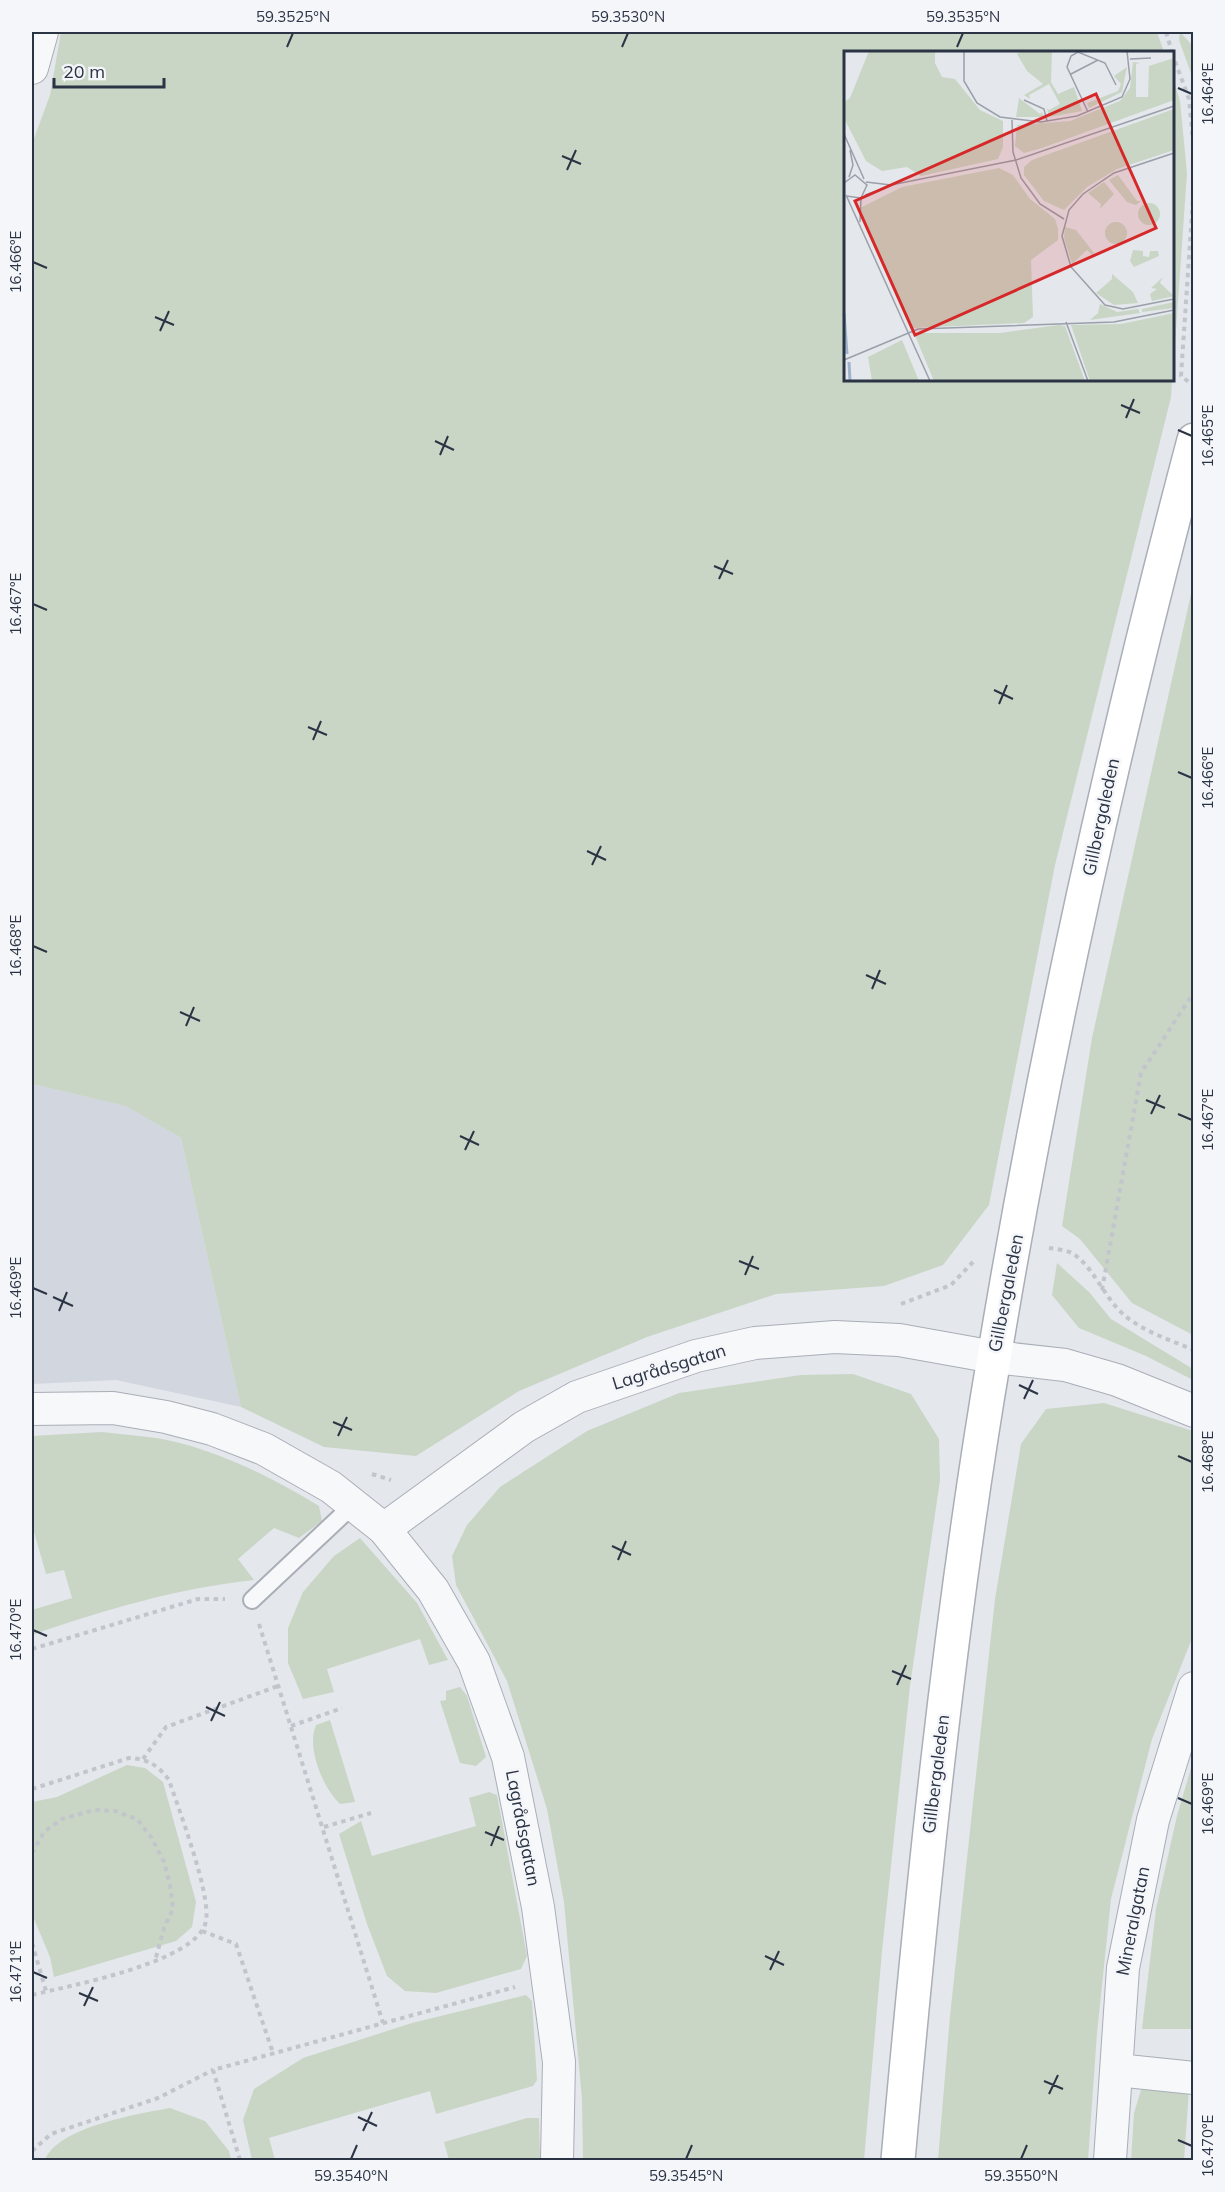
<svg xmlns="http://www.w3.org/2000/svg" width="1225" height="2192" viewBox="0 0 1225 2192" font-family="Mulish,sans-serif">
	<style>
		.built { fill: #d2d6de }
		.green { fill: #c9d6c5 }
		.lines { fill: none; stroke-linecap: round; stroke-linejoin: round }
		.lane-casing { stroke: #a9aeb7; stroke-width: 20 }
		.street-casing { stroke: #a9aeb7; stroke-width: 34 }
		.secondary-casing { stroke: #a9aeb7; stroke-width: 36 }
		.path { stroke: #c2c5cb; stroke-width: 4; stroke-dasharray: 4.5 4.5; stroke-linecap: butt }
		.lane { stroke: #f7f8fa; stroke-width: 16 }
		.street { stroke: #f7f8fa; stroke-width: 32 }
		.secondary { stroke: #fff; stroke-width: 33 }
		.ticks { fill: none; stroke: #2b3445; stroke-width: 2 }
		.labels { text-anchor: middle; stroke-width: 5; stroke-linejoin: round; paint-order: stroke }
		.street-label { font-size: 18px; fill: #2b3445; stroke: #f4f6f9 }
		.inset-river { fill: none; stroke: #9fb4cc; stroke-width: 3 }
		.inset-road { fill: none; stroke: #9a9fa9; stroke-width: 1.5 }
		.view { fill: #d62828; fill-opacity: 0.15; stroke: #d62828; stroke-width: 3 }
		.inset-edge { fill: none; stroke: #2b3445; stroke-width: 3 }
		.neatline { fill: none; stroke: #2b3445; stroke-width: 2 }
		.ticks-label { font-size: 15px; text-anchor: middle; fill: #2b3445 }
	</style>
	<rect width="100%" height="100%" fill="#e4e7ec"/>
	<!-- built -->
	<path class="built" d="M32 1084 127 1106 181 1138 241 1407 116 1380 32 1384Z"/>
	<!-- green -->
	<g class="green">
		<path d="M61 32H1157L1164 52H846V380H1172L1171 397 1055 865 989 1205 943 1265 884 1286 776 1294 647 1337 519 1391 416 1456 324 1447 241 1407 181 1138 126 1106 32 1084V144L50 95Z"/>
		<path d="M1180 32 1193 46V79L1179 40Z"/>
		<path d="M1173 78 1180 101 1187 173 1173 373Z"/>
		<path d="M1193 585 1194 1335H1193L1132 1303 1080 1239 1062 1226 1092 1038Z"/>
		<path d="M1057 1263 1089 1292 1111 1319 1193 1369V1380L1146 1356 1079 1328 1052 1295Z"/>
		<path d="M853 1374 911 1394 939 1439 940 1480 910 1686 882 1951 864 2160H583L582 2099 564 1902 547 1809 507 1681 456 1585 452 1556 467 1525 500 1487 587 1431 679 1393 801 1375Z"/>
		<path d="M1104 1403 1193 1431V1636L1152 1739 1111 1899 1097 2033 1088 2160H938L950 2016 995 1599 1021 1444 1046 1409Z"/>
		<path d="M102 1432C126 1435 152 1436 176 1442 227 1455 275 1479 319 1506L322 1521 299 1538 274 1528 238 1559 254 1580C178 1588 104 1610 32 1635V1610L72 1598 64 1570 46 1574 32 1525V1436Z"/>
		<path d="M360 1538 417 1603 448 1660 429 1665 420 1639 327 1669 334 1692 303 1699 288 1663V1628L303 1592 334 1556Z"/>
		<path d="M460 1687 467 1696 486 1757 476 1766 460 1763 440 1701 446 1700V1691Z"/>
		<path d="M330 1720 353 1795 355 1802 340 1804C323 1788 306 1748 316 1725Z"/>
		<path d="M1193 1761V2029H1142L1156 1909 1177 1816Z"/>
		<path d="M127 1765 145 1768 163 1782 196 1902 192 1927 176 1941 54 1977 50 1957 32 1914V1802L57 1797Z"/>
		<path d="M489 1792 497 1795 527 1956 521 1969 436 1993 405 1991 387 1976 367 1924 339 1834 361 1821 372 1856 476 1826 469 1798Z"/>
		<path d="M526 1995 532 2001 537 2080 533 2086 436 2114 430 2091 269 2138 275 2160H252L243 2120 254 2089 303 2058 412 2023Z"/>
		<path d="M1161 2083 1189 2090 1184 2160H1131L1134 2113 1141 2090Z"/>
		<path d="M170 2108 205 2121 229 2151 231 2160H45C58 2127 137 2114 170 2108Z"/>
		<path d="M527 2118H539L540 2160H449L444 2142Z"/>
	</g>
	<g class="lines">
		<defs>
			<path id="lane" d="M252 1600 353 1505"/>
			<g id="street">
				<path d="M32 68 42 32"/>
				<path d="M32 1409 113 1408 166 1417 212 1429 264 1449 331 1487 384 1529 433 1590 474 1662 508 1757 538 1907 559 2062 557 2160"/>
				<path d="M384 1529 524 1427 577 1397 696 1356 755 1343 835 1337 899 1340 994 1357 1065 1365 1117 1380 1194 1411"/>
				<path d="M1117 2070 1194 2078"/>
				<path d="M1110 2160 1123 1968 1153 1820 1194 1688"/>
			</g>
			<path id="secondary" d="M898 2160C922 1892 949 1624 994 1358 1045 1049 1114 742 1194 440"/>
		</defs>
		<!-- lane casing -->
		<use href="#lane" class="lane-casing"/>
		<!-- street casing -->
		<use href="#street" class="street-casing"/>
		<!-- secondary casing -->
		<use href="#secondary" class="secondary-casing"/>
		<!-- path -->
		<g class="path">
			<path d="M1166 32 1172 52"/>
			<path d="M1172 53 1189 99 1194 151"/>
			<path d="M1194 183 1181 376 1194 386"/>
			<path d="M1049 1248C1056 1249 1066 1250 1072 1253 1094 1267 1103 1296 1123 1314 1142 1331 1170 1340 1194 1350"/>
			<path d="M1102 1290 1141 1073 1194 992"/>
			<path d="M901 1304 951 1285 973 1262"/>
			<path d="M372 1474 391 1480"/>
			<path d="M259 1624 383 2023"/>
			<path d="M32 1649 198 1599H225"/>
			<path d="M291 1726 342 1708"/>
			<path d="M143 1759 166 1727 278 1686"/>
			<path d="M32 1789 129 1758C148 1759 158 1765 169 1780 179 1810 211 1894 206 1921 199 1962 68 1986 32 1995"/>
			<path d="M324 1827 371 1813"/>
			<path d="M32 1853 44 1832 62 1819 94 1810 115 1811 137 1819 151 1837 164 1862 170 1885 173 1909 164 1928 155 1961"/>
			<path d="M202 1931 236 1944 273 2053"/>
			<path d="M32 1943 46 1991"/>
			<path d="M32 2151 51 2134 158 2098 213 2070"/>
			<path d="M240 2160 213 2070 515 1987"/>
		</g>
		<!-- lane -->
		<use href="#lane" class="lane"/>
		<!-- street -->
		<use href="#street" class="street"/>
		<!-- secondary -->
		<use href="#secondary" class="secondary"/>
	</g>
	<!-- ticks -->
	<path class="ticks" d="M287 47 293 33M622 47 628 33M957 47 963 33M1178 88 1192 94M562 156 581 164M567 170 576 150M33 262 47 268M155 317 174 325M160 331 169 311M1121 405 1140 413M1126 418 1134 399M1178 430 1192 436M435 441 454 450M440 455 448 436M714 566 733 574M719 579 728 560M33 604 47 610M994 690 1013 699M999 704 1007 685M308 727 327 735M313 740 321 721M1178 772 1192 778M587 851 606 860M592 865 601 846M33 946 47 952M866 975 886 984M872 989 880 970M180 1012 200 1021M186 1026 194 1007M1146 1100 1165 1108M1151 1114 1160 1095M1178 1114 1192 1120M460 1136 479 1145M465 1150 474 1131M739 1261 759 1269M745 1275 753 1256M33 1288 47 1294M53 1297 73 1306M59 1311 67 1292M1019 1385 1038 1394M1024 1399 1033 1380M333 1422 352 1430M338 1436 347 1417M1178 1456 1192 1462M612 1546 631 1555M618 1560 626 1541M33 1630 47 1636M892 1671 911 1679M897 1685 906 1665M206 1707 225 1716M211 1721 220 1702M1178 1798 1192 1804M485 1832 504 1840M491 1846 499 1826M765 1956 784 1965M770 1970 779 1951M33 1972 47 1978M79 1993 98 2001M84 2006 93 1987M1044 2081 1063 2089M1049 2094 1058 2075M358 2117 377 2126M363 2131 372 2112M1178 2140 1192 2146M351 2159 357 2145M686 2159 692 2145M1021 2159 1027 2145"/>
	<g class="labels">
		<!-- street labels -->
		<g class="street-label">
			<text transform="translate(1101 817) rotate(-78)" y="6">Gillbergaleden</text>
			<text transform="translate(1006 1293) rotate(-79)" y="6">Gillbergaleden</text>
			<text transform="translate(669 1367) rotate(-17)" y="6">Lagrådsgatan</text>
			<text transform="translate(936 1774) rotate(-83)" y="6">Gillbergaleden</text>
			<text transform="translate(523 1828) rotate(79)" y="6">Lagrådsgatan</text>
			<text transform="translate(1133 1921) rotate(-79)" y="6">Mineralgatan</text>
		</g>
	</g>
	<!-- overview -->
	<g transform="translate(844 51)">
		<rect width="330" height="330" fill="#e4e7ec"/>
		<path d="M25 0H91V12L98 26 111 28 136 59 159 70V96L154 108 77 125 63 116 38 120 22 110 0 67V51L6 47ZM177 0H208L207 31 214 43 230 36 238 60 205 66 203 57 205 59 216 53 205 33 185 44 186 48 180 44 199 33 183 20 173 3ZM330 7V49L198 97 180 102 171 95 173 74 226 70 276 50 286 37 289 11 296 12 292 13V46H304L305 15ZM283 16 278 41 245 57 243 52 274 40 277 33 270 25ZM175 47 196 63 198 61 200 66H172ZM330 58V99L273 118 243 136 220 159 200 150 180 124V116L188 109ZM155 117 169 124 186 148 211 168 214 178V189L187 209 189 266 180 272 68 277 16 157 58 136ZM274 124 293 150H297L292 154 283 151 265 129ZM260 131 270 143 256 158 257 153 244 142ZM294 163a11 11 0 1 1 22 0a11 11 0 1 1-22 0ZM261 182a11 11 0 1 1 22 0a11 11 0 1 1-22 0ZM221 176 232 179 250 202 248 204 243 199 228 213 220 187ZM289 199 299 200V205L305 206 306 200H314L315 205 290 216 286 210ZM268 223 289 241 294 252 270 254 252 242 268 228ZM319 226 316 232 330 245 308 250 306 243 313 238 307 237ZM330 251V257L298 261V258ZM256 253 273 261 294 258 296 262 246 269 254 262ZM330 262V330H246L227 274 277 273ZM215 274 221 275 241 330H90L70 282H156ZM58 289 75 330H28L24 306Z" fill="#c9d6c5"/>
		<path class="inset-river" d="M0 262 3 303M5 311 6 330"/>
		<path class="inset-road" d="M120 0V30L133 52 156 66 197 71 233 65 278 46 286 28 283 0M286 8 307 7M227 23 254 9M180 49 200 58 203 70M244 61 223 16 227 5 234 1 261 12 272 34M168 69 169 101 177 127 196 153 220 168M0 83 20 128M330 102 270 122 239 143 225 159 218 185 227 216 261 254 279 258 330 248M5 126 9 114 6 99M22 131 47 134 172 109 330 55M0 132 11 124 23 134 17 147 2 145M2 144 86 330M21 144 41 137M16 171 17 147M222 271 244 330M0 309 74 278 270 271 330 259"/>
		<path class="view" d="M252 43 312 177 71 284 11 150Z"/>
		<rect width="330" height="330" class="inset-edge"/>
	</g>
	<!-- border -->
	<rect width="1225" height="2192" fill="none" stroke="#f4f6f9" stroke-width="66"/>
	<!-- scale -->
	<path d="M54 78v9h110v-9" fill="none" stroke="#2b3445" stroke-width="3"/>
	<text x="63" y="78" font-size="18" fill="#2b3445" stroke="#f4f6f9" stroke-width="4.5" paint-order="stroke">20 m</text>
	<rect x="33" y="33" width="1159" height="2126" class="neatline"/>
	<g class="ticks-label">
		<text x="293" y="22">59.3525°N</text>
		<text x="628" y="22">59.3530°N</text>
		<text x="963" y="22">59.3535°N</text>
		<text transform="translate(1208 94) rotate(-90)" y="5">16.464°E</text>
		<text transform="translate(16 262) rotate(-90)" y="5">16.466°E</text>
		<text transform="translate(1208 436) rotate(-90)" y="5">16.465°E</text>
		<text transform="translate(16 604) rotate(-90)" y="5">16.467°E</text>
		<text transform="translate(1208 778) rotate(-90)" y="5">16.466°E</text>
		<text transform="translate(16 946) rotate(-90)" y="5">16.468°E</text>
		<text transform="translate(1208 1120) rotate(-90)" y="5">16.467°E</text>
		<text transform="translate(16 1288) rotate(-90)" y="5">16.469°E</text>
		<text transform="translate(1208 1462) rotate(-90)" y="5">16.468°E</text>
		<text transform="translate(16 1630) rotate(-90)" y="5">16.470°E</text>
		<text transform="translate(1208 1804) rotate(-90)" y="5">16.469°E</text>
		<text transform="translate(16 1972) rotate(-90)" y="5">16.471°E</text>
		<text transform="translate(1208 2146) rotate(-90)" y="5">16.470°E</text>
		<text x="351" y="2181">59.3540°N</text>
		<text x="686" y="2181">59.3545°N</text>
		<text x="1021" y="2181">59.3550°N</text>
	</g>
</svg>
